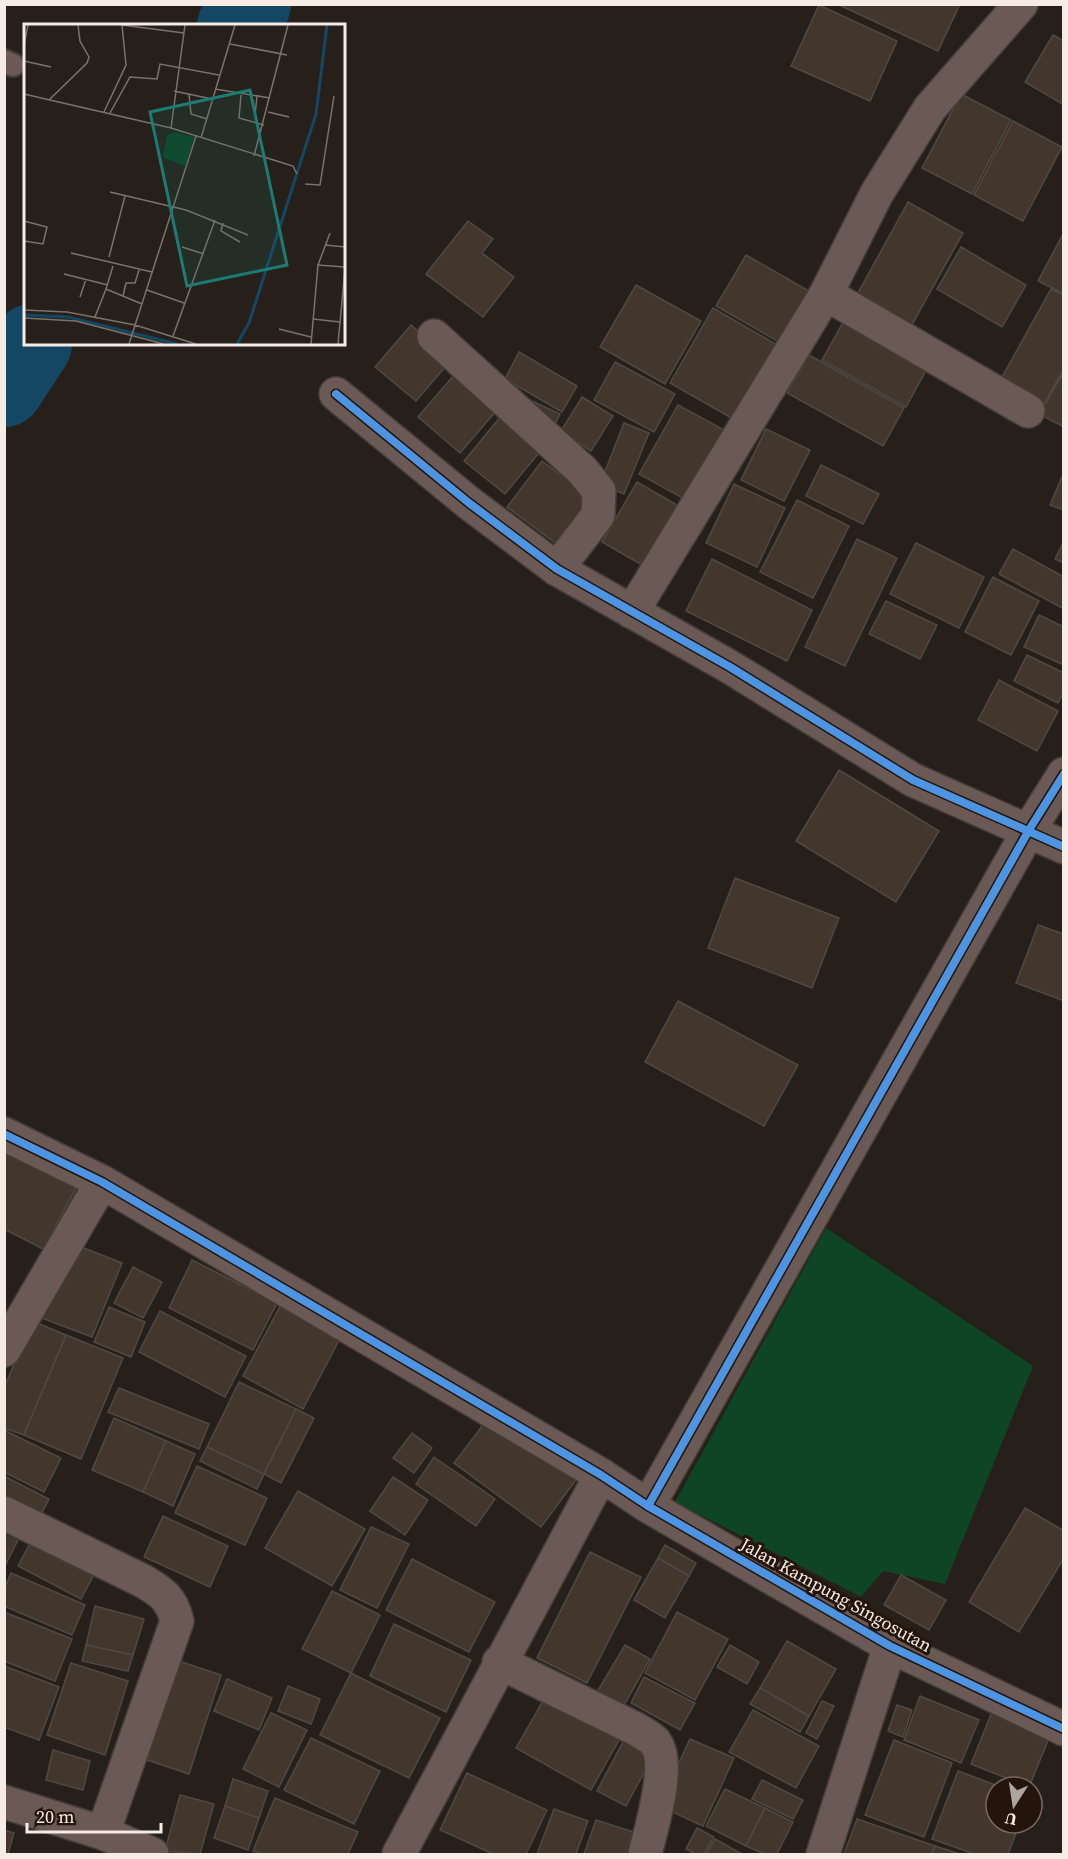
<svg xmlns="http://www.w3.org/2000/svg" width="1068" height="1859" viewBox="0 0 1068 1859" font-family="'Source Serif 4',serif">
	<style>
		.green { fill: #0e4524 }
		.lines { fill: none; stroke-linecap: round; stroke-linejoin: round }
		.river { stroke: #144764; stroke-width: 80 }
		.building { fill: #43372d; stroke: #4f4944; stroke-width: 1.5 }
		.lane-casing { stroke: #433d37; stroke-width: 26 }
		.street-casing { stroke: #433d37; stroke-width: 36 }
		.lane { stroke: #6a5955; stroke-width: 22 }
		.street { stroke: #6a5955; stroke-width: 33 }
		.cycleway-casing { stroke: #23150b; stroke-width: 11 }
		.cycleway { stroke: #4d94e3; stroke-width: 8 }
		.labels { text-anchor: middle; stroke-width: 6; stroke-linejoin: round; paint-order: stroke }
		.street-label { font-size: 18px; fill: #f6ece5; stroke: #23150b }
		.inset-river { fill: none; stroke: #144764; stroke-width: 3 }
		.inset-road { fill: none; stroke: #7a726b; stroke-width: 1.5 }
		.view { fill: #1b7c74; fill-opacity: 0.15; stroke: #1b7c74; stroke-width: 3 }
		.inset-edge { fill: none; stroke: #f6ece5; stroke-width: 3 }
	</style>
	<rect width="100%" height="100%" fill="#27201a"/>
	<!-- green -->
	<path class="green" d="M826 1228 1033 1366 945 1584 883 1571 861 1597 675 1502Z"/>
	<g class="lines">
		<!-- river -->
		<g class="river">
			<path d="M237 26 251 4"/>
			<path d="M4 387 32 344"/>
		</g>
	</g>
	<!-- building -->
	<g class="building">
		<path d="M837 4H960L938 51Z"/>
		<path d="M819 5 897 41 870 101 791 66Z"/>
		<path d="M1053 35 1064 41V105L1025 82Z"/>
		<path d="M961 94 1011 120 972 194 922 168Z"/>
		<path d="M1013 121 1062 147 1023 221 974 195Z"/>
		<path d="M908 202 963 233 908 332 853 302Z"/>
		<path d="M468 221 493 239 482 253 514 277 483 317 426 274Z"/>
		<path d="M1064 232V294L1038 281Z"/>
		<path d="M961 247 1026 285 1002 327 937 289Z"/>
		<path d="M746 255 816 295 786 346 716 306Z"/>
		<path d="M636 285 701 321 665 384 600 347Z"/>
		<path d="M1051 289 1064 295V368L1041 410 997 386Z"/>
		<path d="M713 308 784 349 740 423 670 383Z"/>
		<path d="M845 319 929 365 906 407 822 360Z"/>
		<path d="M411 325 452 359 416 401 375 367Z"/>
		<path d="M519 352 577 386 562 412 505 379Z"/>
		<path d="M809 355 904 408 883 446 787 393Z"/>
		<path d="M615 362 675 394 654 432 594 400Z"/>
		<path d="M460 368 502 404 460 453 418 417Z"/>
		<path d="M1064 371V427L1039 414Z"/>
		<path d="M582 397 613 416 591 451 561 431Z"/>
		<path d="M530 400 560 414 554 426 524 411Z"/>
		<path d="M678 405 726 431 688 501 639 474Z"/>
		<path d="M506 410 547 443 505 494 464 461Z"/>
		<path d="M624 423 649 433 624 494 600 484Z"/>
		<path d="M766 429 810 450 784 501 741 480Z"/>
		<path d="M542 461 593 499 558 545 507 507Z"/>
		<path d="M821 465 879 494 863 524 806 496Z"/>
		<path d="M1064 472V510L1050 505Z"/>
		<path d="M637 482 684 509 649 569 602 542Z"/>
		<path d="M734 484 785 508 757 567 706 543Z"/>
		<path d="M797 500 849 526 813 598 760 572Z"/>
		<path d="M857 539 897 558 845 666 805 647Z"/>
		<path d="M1064 541V563L1055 559Z"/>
		<path d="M916 543 984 577 959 628 890 594Z"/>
		<path d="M1013 549 1064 577V609L999 574Z"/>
		<path d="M712 559 812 610 787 661 686 611Z"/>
		<path d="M993 577 1039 601 1011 655 965 632Z"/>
		<path d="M886 601 937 625 920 659 869 634Z"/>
		<path d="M1039 615 1064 627V665L1024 647Z"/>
		<path d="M1027 655 1064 673V691L1058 703 1014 681Z"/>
		<path d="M999 680 1058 711 1037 751 978 720Z"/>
		<path d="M839 770 939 831 896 902 796 841Z"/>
		<path d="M735 878 839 918 812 988 708 948Z"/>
		<path d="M1038 925 1064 934V1001L1016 983Z"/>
		<path d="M678 1001 798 1065 764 1126 645 1062Z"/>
		<path d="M4 1150 76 1188 43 1249 4 1229Z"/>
		<path d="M71 1243 122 1263 92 1337 42 1318Z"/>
		<path d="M192 1260 277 1303 253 1350 169 1308Z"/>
		<path d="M133 1267 162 1282 143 1318 114 1303Z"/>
		<path d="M286 1295 346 1327 303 1409 243 1376Z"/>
		<path d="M109 1307 145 1322 131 1357 94 1342Z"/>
		<path d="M160 1311 246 1356 225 1397 139 1352Z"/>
		<path d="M32 1321 66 1335 24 1435 4 1428V1388Z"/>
		<path d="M66 1335 123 1358 81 1459 24 1435Z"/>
		<path d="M239 1382 296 1409 264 1474 207 1447Z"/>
		<path d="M119 1388 209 1424 199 1449 108 1412Z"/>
		<path d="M296 1409 314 1418 281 1483 264 1474Z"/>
		<path d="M492 1413 579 1476 541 1527 454 1463Z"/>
		<path d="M114 1418 166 1441 143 1492 92 1470Z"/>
		<path d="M4 1430 61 1458 44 1492 4 1472Z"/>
		<path d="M412 1433 432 1448 414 1473 393 1458Z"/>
		<path d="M166 1441 195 1454 173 1506 143 1492Z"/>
		<path d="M207 1447 264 1474 257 1489 200 1461Z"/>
		<path d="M434 1457 495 1499 476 1526 416 1484Z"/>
		<path d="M197 1466 267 1498 245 1545 175 1513Z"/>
		<path d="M4 1476 49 1499 35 1527 4 1511Z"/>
		<path d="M393 1477 428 1500 405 1535 370 1511Z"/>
		<path d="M298 1491 365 1529 332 1586 265 1548Z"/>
		<path d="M1025 1508 1064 1531V1558L1019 1632 969 1602Z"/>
		<path d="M163 1516 228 1546 210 1587 144 1557Z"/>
		<path d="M4 1519 24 1528 4 1568Z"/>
		<path d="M371 1527 409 1544 377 1608 340 1590Z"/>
		<path d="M35 1534 98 1567 81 1599 18 1566Z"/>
		<path d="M665 1545 696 1563 689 1576 658 1558Z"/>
		<path d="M590 1552 641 1577 587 1683 537 1658Z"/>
		<path d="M658 1558 689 1576 665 1618 634 1600Z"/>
		<path d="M412 1559 495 1602 469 1652 386 1610Z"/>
		<path d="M11 1573 85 1605 72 1635 4 1606V1590Z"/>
		<path d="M901 1575 946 1600 929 1630 884 1605Z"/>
		<path d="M332 1591 380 1615 351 1673 302 1649Z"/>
		<path d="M95 1606 144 1619 133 1655 86 1645Z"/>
		<path d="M4 1612 72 1639 55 1681 4 1661Z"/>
		<path d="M677 1612 728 1639 695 1700 645 1673Z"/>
		<path d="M394 1624 471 1660 446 1712 370 1676Z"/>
		<path d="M787 1641 836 1669 809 1716 760 1688Z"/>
		<path d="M86 1645 133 1655 128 1671 82 1661Z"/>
		<path d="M625 1645 650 1659 623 1707 597 1692Z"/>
		<path d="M730 1645 759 1662 747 1684 717 1667Z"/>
		<path d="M170 1658 221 1675 189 1774 138 1757Z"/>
		<path d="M71 1663 128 1681 105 1755 47 1735Z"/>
		<path d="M4 1666 59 1687 39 1740 4 1727Z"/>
		<path d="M351 1673 440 1718 409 1778 320 1735Z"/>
		<path d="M644 1677 695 1703 680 1730 631 1703Z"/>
		<path d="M227 1679 272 1698 259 1730 214 1711Z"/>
		<path d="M288 1686 320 1699 311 1724 278 1711Z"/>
		<path d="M760 1688 809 1716 800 1732 750 1704Z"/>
		<path d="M920 1696 979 1720 961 1763 904 1740Z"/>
		<path d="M544 1699 619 1740 591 1790 516 1748Z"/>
		<path d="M822 1701 834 1706 817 1739 806 1733Z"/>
		<path d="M897 1705 912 1710 903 1737 888 1731Z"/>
		<path d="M994 1707 1052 1731 1029 1787 971 1764Z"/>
		<path d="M753 1710 819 1746 796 1788 729 1752Z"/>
		<path d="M271 1713 307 1730 279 1787 243 1769Z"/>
		<path d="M311 1738 380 1771 354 1824 284 1790Z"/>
		<path d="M690 1739 734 1758 703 1826 659 1806Z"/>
		<path d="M624 1740 653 1756 626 1806 597 1791Z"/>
		<path d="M894 1740 952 1763 924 1837 865 1815Z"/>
		<path d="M53 1750 90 1761 83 1790 46 1780Z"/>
		<path d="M958 1771 1001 1787H996V1823H1020L1008 1854H974L932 1839Z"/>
		<path d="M467 1773 547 1810 526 1854H493L440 1830Z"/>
		<path d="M233 1779 268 1791 259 1818 225 1806Z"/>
		<path d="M762 1780 803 1800 793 1819 752 1799Z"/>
		<path d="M725 1789 765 1808 746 1846 706 1826Z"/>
		<path d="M180 1795 214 1804 200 1854 165 1851Z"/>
		<path d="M275 1798 358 1832 348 1854H262L253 1851Z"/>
		<path d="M225 1806 259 1818 248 1850 214 1838Z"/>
		<path d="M765 1808 793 1822 777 1854H765L746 1846Z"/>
		<path d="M554 1809 588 1821 576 1854H537Z"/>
		<path d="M857 1819 935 1846 932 1854H844Z"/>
		<path d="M596 1820 640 1834 634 1854H584Z"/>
		<path d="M697 1828 714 1837 704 1854H695L686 1849Z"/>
		<path d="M4 1830 14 1833 8 1854H4Z"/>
		<path d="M715 1839 742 1854H706Z"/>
		<path d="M935 1846 960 1854H932Z"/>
	</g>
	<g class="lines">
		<defs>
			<path id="lane" d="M4 61 13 65"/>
			<g id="street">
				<path d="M826 294 1028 411"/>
				<path d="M434 336 582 470 599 491 598 515 557 569"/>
				<path d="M336 394 469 503 557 569 730 667 913 780 1064 847"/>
				<path d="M632 612 826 294 877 193 930 108 1021 4"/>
				<path d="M4 1134 102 1182 601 1475 648 1506 890 1646 1064 1729"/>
				<path d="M4 1350 102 1182"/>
				<path d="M648 1506 1029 830 1064 774"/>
				<path d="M4 1513 143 1581C162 1592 172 1599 177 1621L103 1833"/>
				<path d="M499 1662 636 1729C642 1733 651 1737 655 1742 672 1764 651 1828 645 1854"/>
				<path d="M4 1802 103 1833 152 1854"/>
				<path d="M399 1854 601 1475"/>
				<path d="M823 1854 890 1646"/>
			</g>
		</defs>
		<!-- lane casing -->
		<use href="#lane" class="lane-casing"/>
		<!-- street casing -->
		<use href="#street" class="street-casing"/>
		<!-- lane -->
		<use href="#lane" class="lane"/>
		<!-- street -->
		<use href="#street" class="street"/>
		<defs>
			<g id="cycleway">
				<path d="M336 394 469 503 557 569 730 667 913 780 1064 847"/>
				<path d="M4 1134 102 1182 601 1475 648 1506 890 1646 1064 1729"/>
				<path d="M648 1506 1029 830 1064 774"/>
			</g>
		</defs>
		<!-- cycleway casing -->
		<use href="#cycleway" class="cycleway-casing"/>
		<!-- cycleway -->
		<use href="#cycleway" class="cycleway"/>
	</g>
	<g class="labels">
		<!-- street labels -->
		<g class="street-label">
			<text transform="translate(836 1595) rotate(29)" y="6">Jalan Kampung Singosutan</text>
		</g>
	</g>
	<!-- overview -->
	<g transform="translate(24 24)">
		<rect width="321" height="321" fill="#27201a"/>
		<path d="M150 108 170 113 161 142 139 133 143 111Z" fill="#0e4524"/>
		<path class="inset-river" d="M0 291 44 293 153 320M213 320 225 299 292 90 303 1"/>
		<path class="inset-road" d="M98 1 160 9M206 20 263 31M0 21 4 1M0 37 27 43M191 65 246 74M150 67 188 75M0 70 147 104 269 142 273 150M165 70 167 90 183 95M217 71 215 94 240 101M26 75 63 39 65 33 56 17 54 1M80 88 102 41 98 1M244 88 265 93M86 89 106 53 133 55 136 40 195 51M231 91 233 72M147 104 161 1M177 114 211 1M230 132 264 1M281 160 296 161 310 72M86 168 162 186 224 211M0 197 23 203 19 220 0 217M199 199 197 207 216 218M301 221 321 223M158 223 180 230M47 229 128 248M85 233 101 172M294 241 306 209M89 242 82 265 118 280M40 250 84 261M123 266 160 279M99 272 102 259H111L115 246M56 273 62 255M0 286 43 288 111 301 172 320M71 293 82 265M0 294 52 297 140 320M289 295 316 298M255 305 287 313M149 312 191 196M105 320 172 112M287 320 294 241 321 243M314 320 321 245"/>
		<path class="view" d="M226 66 263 241 163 262 126 88Z"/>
		<rect width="321" height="321" class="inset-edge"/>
	</g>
	<!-- border -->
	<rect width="1068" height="1859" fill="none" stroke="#f6ece5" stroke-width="12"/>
	<!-- north arrow -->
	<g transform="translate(1014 1805) rotate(192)"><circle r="28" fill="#23150b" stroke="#776b62" stroke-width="1.5"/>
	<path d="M0-4.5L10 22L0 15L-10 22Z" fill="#aea59e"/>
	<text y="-9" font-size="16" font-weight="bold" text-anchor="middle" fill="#f6ece5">U</text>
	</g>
	<!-- scale -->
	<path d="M27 1823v9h134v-9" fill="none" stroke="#f6ece5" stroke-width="3"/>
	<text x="36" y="1823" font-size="18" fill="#f6ece5" stroke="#23150b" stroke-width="4.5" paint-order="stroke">20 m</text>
</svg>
